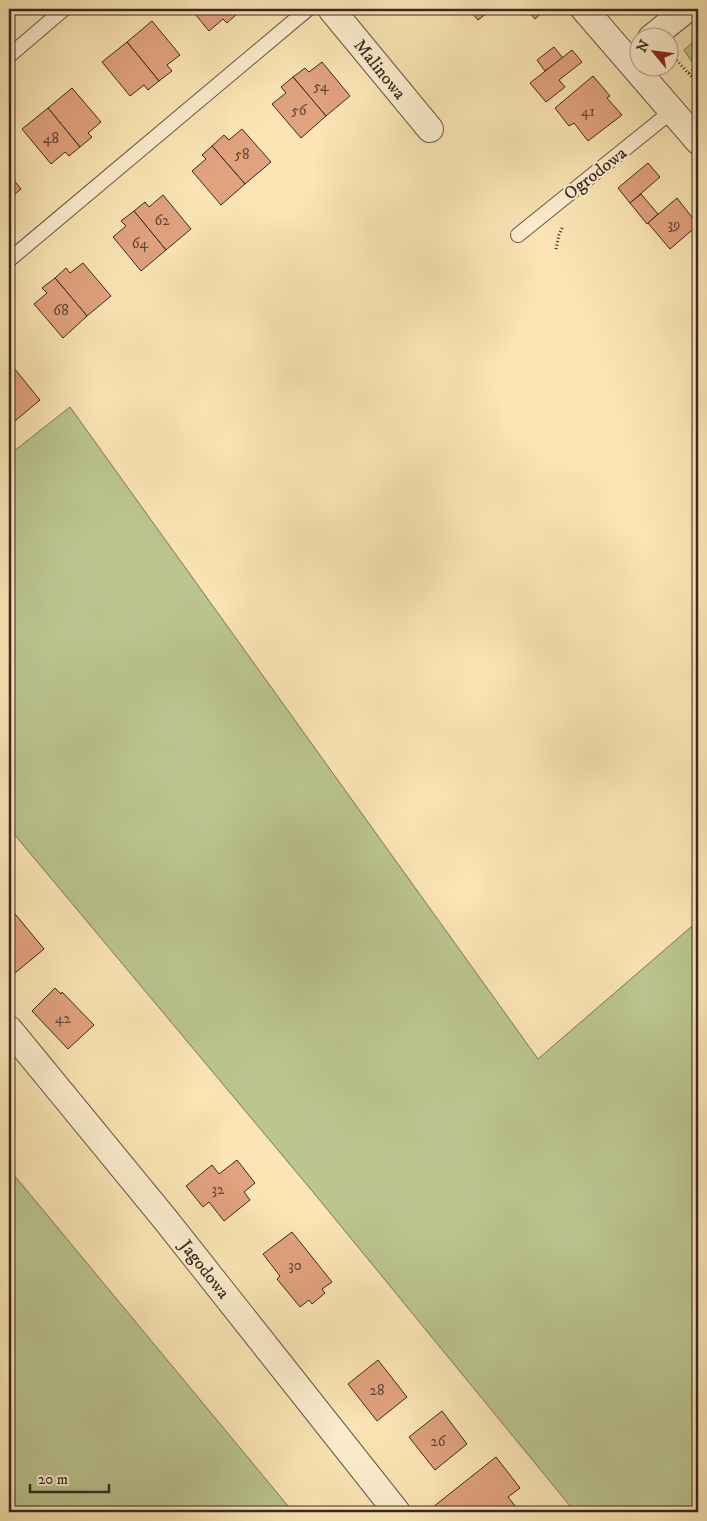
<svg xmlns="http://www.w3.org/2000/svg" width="707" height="1521" viewBox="0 0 707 1521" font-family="'IM FELL DW Pica',serif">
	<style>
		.green { fill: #bbc590; stroke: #7a7658 }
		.building { fill: #e1a27e; stroke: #382821 }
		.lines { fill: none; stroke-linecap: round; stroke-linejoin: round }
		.service-casing { stroke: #695746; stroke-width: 16 }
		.minor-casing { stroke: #695746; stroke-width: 28 }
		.path { stroke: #382821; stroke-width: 3; stroke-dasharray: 1 2.5; stroke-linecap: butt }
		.service { stroke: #fceece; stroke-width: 14 }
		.minor { stroke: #fceece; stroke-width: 26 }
		.labels { text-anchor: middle; stroke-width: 4.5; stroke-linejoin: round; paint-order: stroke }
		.number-label { font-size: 15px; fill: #624638 }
		.street-label { font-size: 18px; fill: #382821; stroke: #fceece }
	</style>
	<rect width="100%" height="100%" fill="#fbe5b4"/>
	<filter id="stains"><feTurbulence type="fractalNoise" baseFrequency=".004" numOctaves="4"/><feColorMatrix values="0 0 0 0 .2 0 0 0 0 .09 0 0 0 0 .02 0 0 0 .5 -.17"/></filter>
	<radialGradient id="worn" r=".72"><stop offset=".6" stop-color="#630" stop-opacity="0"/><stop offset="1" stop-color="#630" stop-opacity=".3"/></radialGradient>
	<!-- green -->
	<g class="green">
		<path d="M698 38V56L692 62 684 50Z"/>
		<path d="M70 407 538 1059 698 921V1512H575L313 1192 9 828V455Z"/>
		<path d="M9 1169 293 1512H9Z"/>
	</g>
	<!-- building -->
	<g class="building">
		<path d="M191 9H235L238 13 227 23 223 19 209 31Z"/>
		<path d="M472 9H492L478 20 470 11Z"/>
		<path d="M526 9H546L535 19Z"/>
		<path d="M152 21 180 55 167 65 172 71 159 81 127 42Z"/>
		<path d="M127 42 159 81 148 90 144 85 130 96 102 62Z"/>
		<path d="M554 47 563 58 545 71 537 60Z"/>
		<path d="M572 50 582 62 559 80 565 87 546 102 530 83Z"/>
		<path d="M322 62 350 96 326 116 293 77 305 68 309 72Z"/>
		<path d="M593 76 610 96 607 98 622 115 588 141 574 123 569 126 555 108Z"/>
		<path d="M293 77 326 116 301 138 272 104 286 93 281 87Z"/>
		<path d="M72 88 101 122 88 133 92 137 80 147 48 108Z"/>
		<path d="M48 108 80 147 69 156 65 152 51 164 22 129Z"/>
		<path d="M242 129 271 162 245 184 212 146 224 135 229 140Z"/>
		<path d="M212 146 245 184 221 205 192 171 206 159 202 155Z"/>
		<path d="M648 163 660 177 630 203 618 188Z"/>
		<path d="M9 174 21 189 9 199Z"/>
		<path d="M641 194 658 214 647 224 630 203Z"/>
		<path d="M163 195 191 229 166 250 134 211 145 202 149 207Z"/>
		<path d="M677 198 698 225 670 249 648 223Z"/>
		<path d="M134 211 166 250 141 271 113 237 126 226 121 221Z"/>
		<path d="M83 263 111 296 87 316 55 278 66 268 70 273Z"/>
		<path d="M55 278 87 316 63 338 34 304 47 293 42 288Z"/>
		<path d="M9 362 40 400 9 426Z"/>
		<path d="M11 909 44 949 9 978V911Z"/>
		<path d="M55 988 61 994 62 992 94 1025 68 1049 32 1011Z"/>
		<path d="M237 1160 255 1183 244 1192 250 1200 224 1221 209 1202 203 1207 186 1186 212 1165 219 1174Z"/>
		<path d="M292 1232 332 1282 322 1289 325 1293 312 1304 309 1300 300 1307 277 1279 280 1276 263 1254Z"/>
		<path d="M378 1360 407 1397 377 1421 348 1384Z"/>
		<path d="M442 1411 467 1444 435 1470 409 1437Z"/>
		<path d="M496 1457 520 1488 508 1497 520 1512H437L433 1507Z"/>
	</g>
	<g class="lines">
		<defs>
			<g id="service">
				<path d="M9 56 64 9"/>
				<path d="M518 235 672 111"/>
				<path d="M9 260 308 9"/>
			</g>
			<g id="minor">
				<path d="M331 9 430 129"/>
				<path d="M584 9 698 141"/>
				<path d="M651 38 687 9"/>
				<path d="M9 1029 165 1219 397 1512"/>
			</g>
		</defs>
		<!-- service casing -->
		<use href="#service" class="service-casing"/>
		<!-- minor casing -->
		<use href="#minor" class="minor-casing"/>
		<!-- path -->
		<g class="path">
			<path d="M672 55 698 84"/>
			<path d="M689 73 698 65"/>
			<path d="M556 249 559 235 563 226"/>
		</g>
		<!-- service -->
		<use href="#service" class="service"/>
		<!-- minor -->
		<use href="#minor" class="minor"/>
	</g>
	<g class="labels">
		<!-- number labels -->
		<g class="number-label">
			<text x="321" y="91">54</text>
			<text x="299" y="115">56</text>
			<text x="588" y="116">41</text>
			<text x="51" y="143">48</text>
			<text x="242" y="159">58</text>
			<text x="162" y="225">62</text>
			<text x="674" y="229">39</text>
			<text x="140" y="248">64</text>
			<text x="61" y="315">68</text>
			<text x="63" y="1023">42</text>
			<text x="218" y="1194">32</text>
			<text x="295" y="1270">30</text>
			<text x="377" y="1395">28</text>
			<text x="438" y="1446">26</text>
		</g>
		<!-- street labels -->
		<g class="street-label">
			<text transform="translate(380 69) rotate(51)" y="6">Malinowa</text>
			<text transform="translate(595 173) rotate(-38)" y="6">Ogrodowa</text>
			<text transform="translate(205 1269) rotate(52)" y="6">Jagodowa</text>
		</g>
	</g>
	<!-- margin -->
	<rect width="707" height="1521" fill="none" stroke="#fbe5b4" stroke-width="30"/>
	<rect x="10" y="10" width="687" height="1501" fill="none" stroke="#382821" stroke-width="2.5"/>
	<rect x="15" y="15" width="677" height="1491" fill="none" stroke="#382821"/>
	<!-- north arrow -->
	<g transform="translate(654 52) rotate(299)"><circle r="24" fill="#fceece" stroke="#ae9f89"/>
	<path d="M0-4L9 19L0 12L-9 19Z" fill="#8f2418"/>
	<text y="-8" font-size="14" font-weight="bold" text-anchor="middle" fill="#382821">N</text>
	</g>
	<!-- scale -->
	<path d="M30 1484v8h79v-8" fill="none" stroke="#382821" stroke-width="2.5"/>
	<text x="38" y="1484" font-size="15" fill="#382821" stroke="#fceece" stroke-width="4" paint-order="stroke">20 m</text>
	<rect width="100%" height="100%" filter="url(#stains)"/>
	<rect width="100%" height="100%" fill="url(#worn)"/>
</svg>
